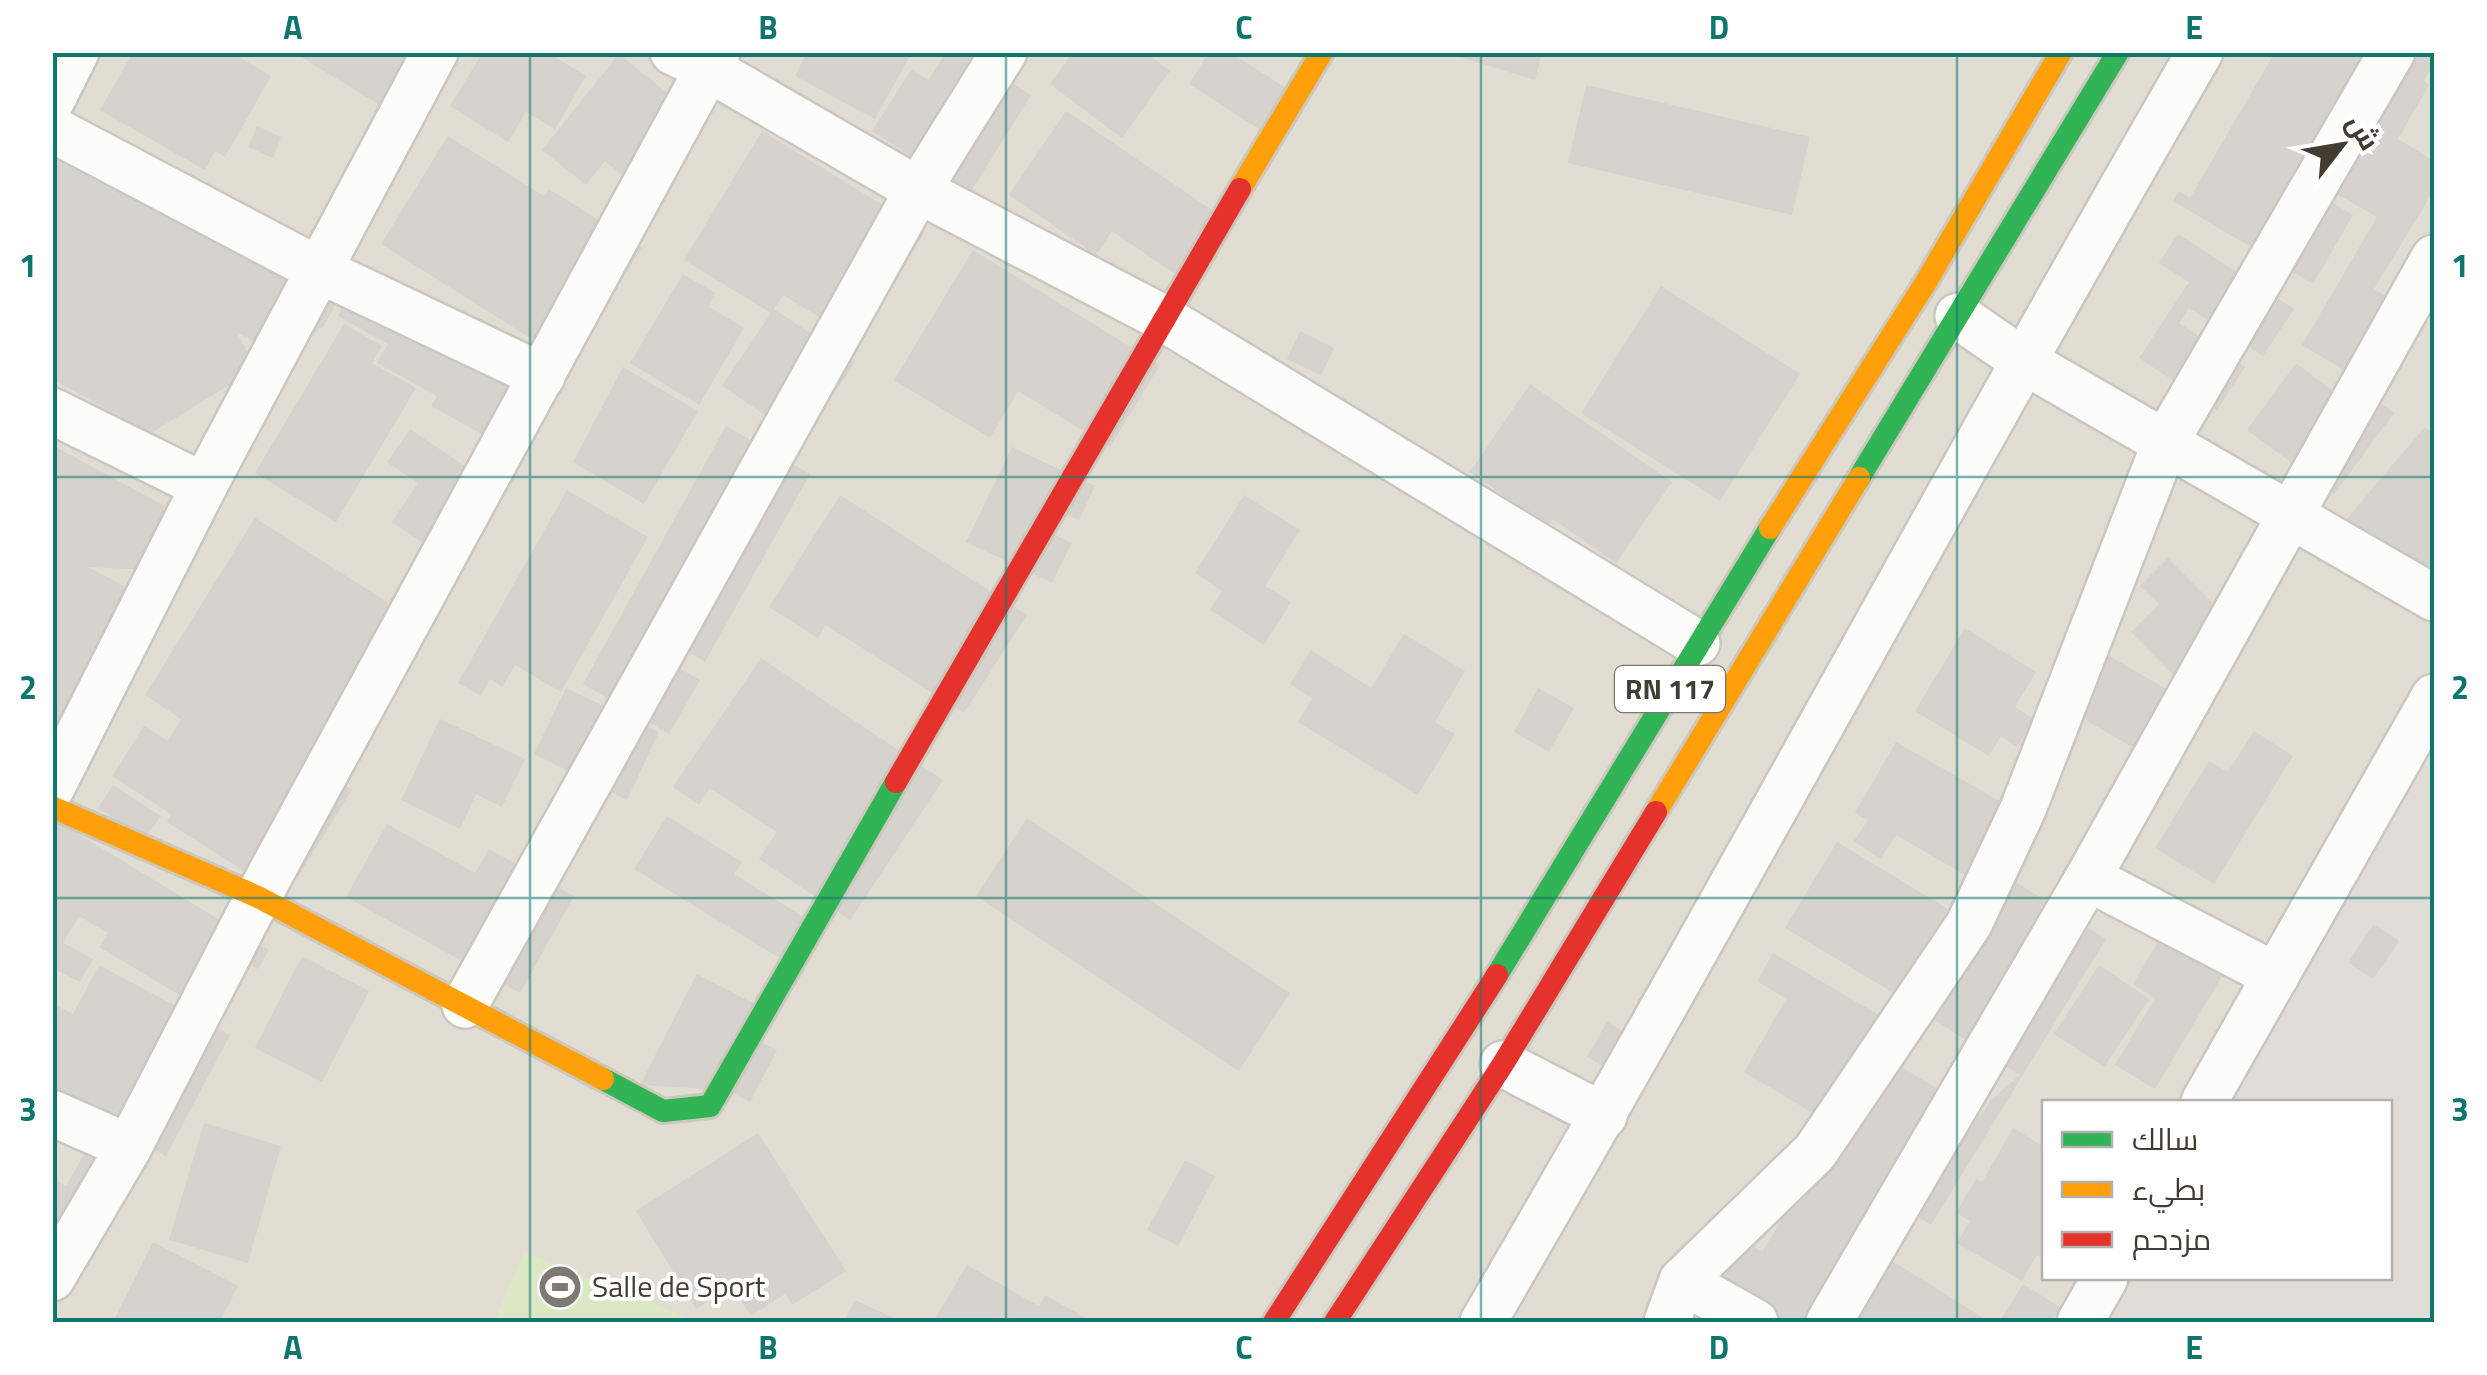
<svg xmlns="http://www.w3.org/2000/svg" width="2487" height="1375" viewBox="0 0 2487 1375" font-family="'Titillium Web',Cairo,sans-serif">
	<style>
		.residential { fill: #e1ddd3; fill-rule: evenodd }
		.industrial { fill: #e0dcd7 }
		.green { fill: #dce7c6 }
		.building { fill: #d6d2cd }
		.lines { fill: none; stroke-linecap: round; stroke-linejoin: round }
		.street-casing { stroke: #cac7c2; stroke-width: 50 }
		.fast-casing { stroke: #ccc8bd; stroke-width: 28 }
		.slow-casing { stroke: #ccc8bd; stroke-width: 28 }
		.jam-casing { stroke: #ccc8bd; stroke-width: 28 }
		.street { stroke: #fcfcfb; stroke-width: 45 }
		.fast { stroke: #30b455; stroke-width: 22 }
		.slow { stroke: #ff9f0a; stroke-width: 22 }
		.jam { stroke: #e5322d; stroke-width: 22 }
		.grid { fill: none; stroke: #0f766e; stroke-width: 2.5; stroke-opacity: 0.55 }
		.labels { text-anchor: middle; stroke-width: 8; stroke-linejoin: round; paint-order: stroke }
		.shield { fill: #fff; stroke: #7b7670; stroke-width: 2.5 }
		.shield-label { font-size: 28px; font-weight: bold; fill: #423c33 }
		.poi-label { font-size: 30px; fill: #423c33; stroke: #fff; text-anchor: start }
		.neatline { fill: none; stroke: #0f766e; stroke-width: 4 }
		.grid-label { font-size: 32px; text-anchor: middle; font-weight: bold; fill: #0f766e }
	</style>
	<rect width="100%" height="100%" fill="#eeebe6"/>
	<!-- residential -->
	<path class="residential" d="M52 53H2434V1322H53ZM2044 1102H2390V1278H2044Z"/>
	<!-- industrial -->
	<path class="industrial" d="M2434 703V1322H2113L2136 1278H2390V1102H2227Z"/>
	<!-- green -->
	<path class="green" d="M524 1252 698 1322H494Z"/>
	<!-- building -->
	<g class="building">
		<path d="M133 52H230L271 76 225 157 215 151 205 170 100 110Z"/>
		<path d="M293 52H420L401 118Z"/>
		<path d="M483 52H547L586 76 555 129 526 112 508 142 450 106Z"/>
		<path d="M807 52H912L875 119 795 76Z"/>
		<path d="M946 52H963L1031 95 970 193 872 131 911 70 929 80Z"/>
		<path d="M1073 52H1145L1170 71 1122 138 1050 84Z"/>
		<path d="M1209 52H1230L1286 88 1259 129 1189 84Z"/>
		<path d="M1444 52H1542L1535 80Z"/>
		<path d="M2275 52H2434V63L2424 81 2429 85 2398 139 2434 161V190L2374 289 2425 319 2382 393 2302 345 2377 217 2308 177 2303 185 2353 215 2313 284 2173 201 2179 191 2190 198Z"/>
		<path d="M619 54 682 105 649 197 605 161 586 185 542 150Z"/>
		<path d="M1586 85 1810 137 1792 215 1568 163Z"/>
		<path d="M1066 111 1234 225 1193 286 1112 231 1096 255 1009 195Z"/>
		<path d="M257 126 281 137 273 158 248 147Z"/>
		<path d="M762 131 925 231 860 342 783 295 774 309 855 363 802 440 722 386 771 313 684 260Z"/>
		<path d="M448 136 544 196 549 189 642 247 570 363 381 244Z"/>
		<path d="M52 150 342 294 323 327 278 355 236 332 257 368 151 433 52 379Z"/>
		<path d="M2178 234 2294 309 2263 356 2189 308 2179 323 2245 367 2217 410 2139 358 2189 282 2159 263Z"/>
		<path d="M973 250 1160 365 1110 447 1018 391 990 438 894 380Z"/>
		<path d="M683 274 715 293 708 306 744 328 699 405 630 363Z"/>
		<path d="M355 286 531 384 498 443 431 406 437 396 377 363 388 344 338 316Z"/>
		<path d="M1661 286 1800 374 1720 501 1581 413Z"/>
		<path d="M344 324 382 346 372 363 416 388 336 522 255 473Z"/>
		<path d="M1300 331 1334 348 1321 375 1287 359Z"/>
		<path d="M2296 363 2347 402 2358 387 2394 413 2334 494 2247 430Z"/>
		<path d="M623 367 698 411 644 504 573 462Z"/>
		<path d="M1530 384 1672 482 1616 563 1553 519 1548 526 1470 472Z"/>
		<path d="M726 426 810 474 705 662 652 632 643 648 700 680 669 734 583 684Z"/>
		<path d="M2425 427 2434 434V559L2419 578 2326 543Z"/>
		<path d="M410 429 497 488 450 561 392 522 418 483 387 462Z"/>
		<path d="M52 445 196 523 171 571 88 567 167 609 52 776Z"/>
		<path d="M1012 447 1095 486 1079 520 1058 510 1048 532 1072 543 1052 583 966 542Z"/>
		<path d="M567 490 648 537 561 692 515 665 502 687 490 679 481 696 458 683Z"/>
		<path d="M840 495 1027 615 964 713 826 625 818 638 769 607Z"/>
		<path d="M1244 495 1300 530 1265 586 1291 602 1264 645 1210 610 1222 591 1195 573Z"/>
		<path d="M255 518 431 630 337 780 352 790 285 897 167 822 171 814 112 776 144 726 168 741 181 719 145 695Z"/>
		<path d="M2168 558 2234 625 2178 680 2131 632 2159 604 2140 586Z"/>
		<path d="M1965 628 2036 672 2015 707 2034 719 2017 747 2001 736 1989 756 1915 711Z"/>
		<path d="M1404 634 1465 671 1435 722 1455 734 1418 795 1298 722 1312 698 1290 684 1311 650 1371 688Z"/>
		<path d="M2106 654 2173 693 2139 751 2072 712Z"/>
		<path d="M761 658 943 780 850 920 759 859 777 832 710 788 699 805 673 787Z"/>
		<path d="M566 688 659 732 627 800 534 754Z"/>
		<path d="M1538 688 1574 708 1549 752 1514 732Z"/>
		<path d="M440 719 525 759 502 807 476 794 460 829 401 800Z"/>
		<path d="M2254 731 2293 756 2214 884 2155 848 2209 761 2228 772Z"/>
		<path d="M1896 742 2012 808 1972 879 1896 835 1880 859 1854 841 1868 820 1855 813Z"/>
		<path d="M113 785 161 816 144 839 98 808Z"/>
		<path d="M667 816 742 862 734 874 815 924 791 965 634 869Z"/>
		<path d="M52 818 269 950 258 969 240 958 191 1002 99 947 108 933 79 916 63 943 93 959 80 982 52 968Z"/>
		<path d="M1027 818 1290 993 1239 1071 976 896Z"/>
		<path d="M387 824 475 873 489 849 574 896 520 993 346 897Z"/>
		<path d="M1837 842 1948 909 1897 995 1785 928Z"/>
		<path d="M2014 881 2106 939 1931 1225 1917 1216 1857 1239 1990 1322H1787L1721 1281 1746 1242 1762 1252 1784 1216 1800 1202 1889 1059 1981 1116 1991 1100 2020 1075 1918 1009Z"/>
		<path d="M2374 924 2399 941 2373 979 2348 962Z"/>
		<path d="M2165 930 2227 968 2155 1089 2115 1065 2155 998 2133 984Z"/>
		<path d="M1773 953 1884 1018 1825 1120 1744 1072 1786 999 1757 981Z"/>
		<path d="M302 956 369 991 322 1082 255 1048Z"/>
		<path d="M99 965 230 1035 166 1156 52 1095V1003L73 1014Z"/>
		<path d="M2099 965 2149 999 2104 1067 2054 1034Z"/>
		<path d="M697 974 766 1010 752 1038 777 1050 750 1102 727 1090 640 1085Z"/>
		<path d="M1607 1022 1635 1038 1616 1073 1587 1057Z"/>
		<path d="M204 1123 281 1146 248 1263 169 1240Z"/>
		<path d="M2013 1128 2044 1147V1260L2037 1255 2022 1281 1957 1243 1970 1221 1956 1213 1976 1179 1982 1182Z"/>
		<path d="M758 1133 846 1271 792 1305 785 1294 751 1316 731 1286 696 1309 636 1211Z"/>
		<path d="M85 1153 134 1181 52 1249V1186L56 1180 66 1186Z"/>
		<path d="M1185 1160 1215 1176 1178 1246 1147 1230Z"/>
		<path d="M153 1242 238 1286 220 1322H113Z"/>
		<path d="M967 1265 1039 1306 1045 1295 1093 1322H933Z"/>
		<path d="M2023 1284 2063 1309 2047 1322H1999Z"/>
		<path d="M855 1300 902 1322H844Z"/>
	</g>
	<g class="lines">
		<defs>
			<g id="street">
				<path d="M673 52 709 69 918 190 1163 318 1697 643"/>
				<path d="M52 100 76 52"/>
				<path d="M52 129 319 270 542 376"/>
				<path d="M1958 316 2022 360 2434 598"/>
				<path d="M52 411 204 486"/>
				<path d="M52 787 204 486 435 52"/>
				<path d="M2088 878 2276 976"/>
				<path d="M465 1005 918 190 1004 52"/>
				<path d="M1503 1064 1604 1116"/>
				<path d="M2204 1102 2434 697"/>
				<path d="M52 1113 129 1147"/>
				<path d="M52 1278 129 1147 258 897 717 52"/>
				<path d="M1682 1281 1755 1322"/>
				<path d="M1483 1322C1728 903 1956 473 2200 52"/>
				<path d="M1667 1322 1682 1281 1815 1152 1969 924 2023 809 2165 443 2392 52"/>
				<path d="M1829 1322 2088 878 2434 258"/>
				<path d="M2080 1322 2105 1278"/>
			</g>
			<g id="fast">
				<path d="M1859 478 2118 52"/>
				<path d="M1497 975 1770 528"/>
				<path d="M603 1079 663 1111 710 1106 896 782"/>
			</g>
			<g id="slow">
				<path d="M1240 189 1322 52"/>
				<path d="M1770 528 1926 282 2061 52"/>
				<path d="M52 807 258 897 603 1079"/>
				<path d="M1656 812 1859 478"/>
			</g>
			<g id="jam">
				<path d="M896 782 1240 189"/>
				<path d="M1274 1322 1497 975"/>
				<path d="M1335 1322 1503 1064 1656 812"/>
			</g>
		</defs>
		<!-- street casing -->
		<use href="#street" class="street-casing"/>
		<!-- fast casing -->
		<use href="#fast" class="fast-casing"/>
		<!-- slow casing -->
		<use href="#slow" class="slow-casing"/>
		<!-- jam casing -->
		<use href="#jam" class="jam-casing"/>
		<!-- street -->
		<use href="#street" class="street"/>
		<!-- fast -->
		<use href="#fast" class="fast"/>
		<!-- slow -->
		<use href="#slow" class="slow"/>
		<!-- jam -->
		<use href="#jam" class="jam"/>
	</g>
	<!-- grid -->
	<path class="grid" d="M530 52V1322M1006 52V1322M1481 52V1322M1957 52V1322M52 477H2434M52 898H2434"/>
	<!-- icons -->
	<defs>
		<symbol id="stadium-disc" viewBox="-11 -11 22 22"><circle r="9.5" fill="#7e7972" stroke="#fff"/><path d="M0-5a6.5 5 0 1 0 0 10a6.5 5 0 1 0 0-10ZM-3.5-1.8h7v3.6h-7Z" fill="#fff"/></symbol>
	</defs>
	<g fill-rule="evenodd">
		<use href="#stadium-disc" x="535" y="1262" width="50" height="50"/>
	</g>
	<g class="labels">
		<!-- shield labels -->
		<rect class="shield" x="1615" y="666" width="110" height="46" rx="8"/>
		<g class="shield-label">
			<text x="1670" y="699">RN 117</text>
		</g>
		<!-- poi labels -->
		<g class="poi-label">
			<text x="592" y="1297">Salle de Sport</text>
		</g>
	</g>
	<!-- border -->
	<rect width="2487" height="1375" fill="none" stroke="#ffffff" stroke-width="110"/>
	<!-- legend -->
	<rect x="2042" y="1100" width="350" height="180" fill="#ffffff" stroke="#b3b1ad" stroke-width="2.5"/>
	<rect x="2062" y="1132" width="50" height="15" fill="#30b455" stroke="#b3b1ad" stroke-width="2.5"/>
	<text x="2132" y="1150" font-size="30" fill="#423c33">سالك</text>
	<rect x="2062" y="1182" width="50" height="15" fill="#ff9f0a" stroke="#b3b1ad" stroke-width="2.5"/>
	<text x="2132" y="1200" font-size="30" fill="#423c33">بطيء</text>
	<rect x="2062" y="1232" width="50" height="15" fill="#e5322d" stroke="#b3b1ad" stroke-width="2.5"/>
	<text x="2132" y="1250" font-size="30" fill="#423c33">مزدحم</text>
	<!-- north arrow -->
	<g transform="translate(2342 145) rotate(59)" stroke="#ffffff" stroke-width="8" paint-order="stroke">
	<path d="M0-8L18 38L0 25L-18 38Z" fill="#423c33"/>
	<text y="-15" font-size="28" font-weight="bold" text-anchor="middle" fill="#423c33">ش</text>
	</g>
	<rect x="55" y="55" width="2377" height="1265" class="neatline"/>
	<g class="grid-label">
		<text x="293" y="39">A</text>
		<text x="768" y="39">B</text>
		<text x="1244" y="39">C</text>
		<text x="1719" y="39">D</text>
		<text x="2194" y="39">E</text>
		<text x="28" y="277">1</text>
		<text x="2460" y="277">1</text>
		<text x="28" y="699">2</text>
		<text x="2460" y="699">2</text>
		<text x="28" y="1121">3</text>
		<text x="2460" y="1121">3</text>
		<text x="293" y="1359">A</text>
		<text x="768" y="1359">B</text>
		<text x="1244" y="1359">C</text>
		<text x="1719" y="1359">D</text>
		<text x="2194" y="1359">E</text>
	</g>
</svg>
